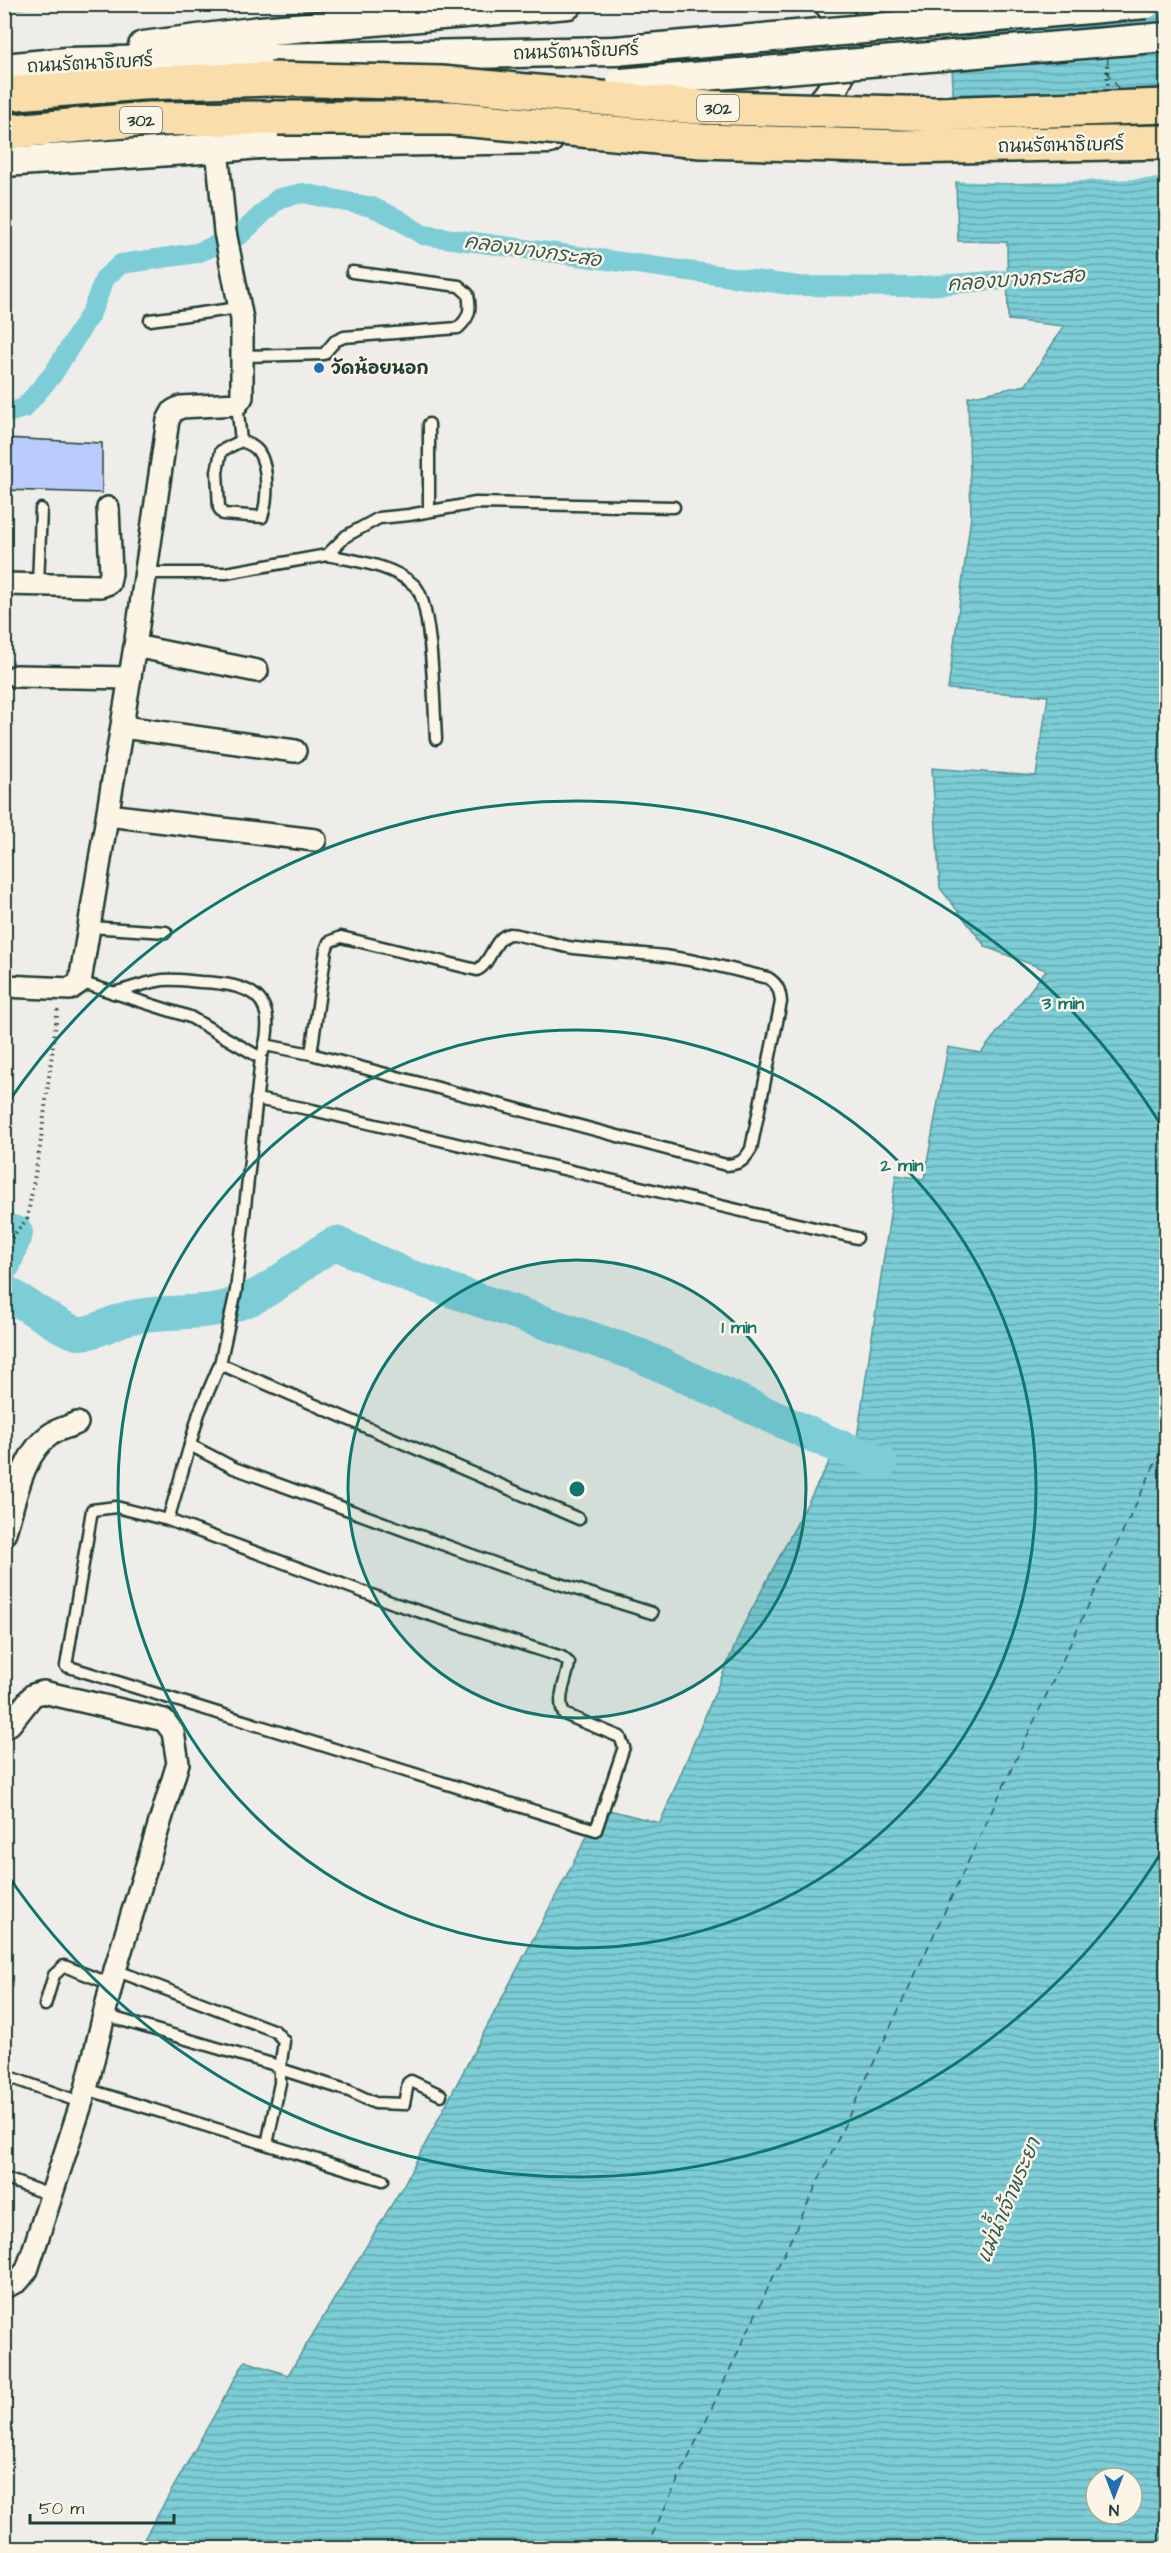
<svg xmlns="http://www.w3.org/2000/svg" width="1171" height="2553" viewBox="0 0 1171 2553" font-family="'Architects Daughter','Playpen Sans Thai',sans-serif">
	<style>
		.water { fill: url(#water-rules); stroke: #579395; stroke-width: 1.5; fill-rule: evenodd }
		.pier { fill: #efede9 }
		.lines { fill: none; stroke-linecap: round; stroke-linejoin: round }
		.canal { stroke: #7ccdd6; stroke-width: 20 }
		.river { stroke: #7ccdd6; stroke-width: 34 }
		.ferry { stroke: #325a54; stroke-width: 1.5; stroke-dasharray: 8 6; stroke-linecap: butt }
		.building { fill: #b9ccfb; stroke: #1f3d34; stroke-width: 1.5 }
		.lane-casing { stroke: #1f3d34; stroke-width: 15 }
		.street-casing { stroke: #1f3d34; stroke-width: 26 }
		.secondary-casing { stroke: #1f3d34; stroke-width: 33 }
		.primary-casing { stroke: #1f3d34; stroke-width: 38 }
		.path { stroke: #1f3d34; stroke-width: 4; stroke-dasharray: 1.5 4.5; stroke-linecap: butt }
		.lane { stroke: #fcf5e5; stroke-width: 10 }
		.street { stroke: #fcf5e5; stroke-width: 21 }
		.secondary { stroke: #fcf5e5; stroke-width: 28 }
		.primary { stroke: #f9deab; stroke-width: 33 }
		.rail-casing { stroke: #1f3d34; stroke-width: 7 }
		.rail { stroke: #fcf5e5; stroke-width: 4.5; stroke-dasharray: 14; stroke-linecap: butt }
		.secondary-bridge-casing { stroke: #1f3d34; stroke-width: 33; stroke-linecap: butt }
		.primary-bridge-casing { stroke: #1f3d34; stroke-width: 38; stroke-linecap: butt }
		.secondary-bridge { stroke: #fcf5e5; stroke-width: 28 }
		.primary-bridge { stroke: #f9deab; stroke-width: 33 }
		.ring { fill: none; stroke: #0f766e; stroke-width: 3 }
		.poi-dot { fill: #1f6fb2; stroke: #fcf5e5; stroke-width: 2 }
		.labels { text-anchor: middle; stroke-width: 5; stroke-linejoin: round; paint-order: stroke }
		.shield { fill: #fcf5e5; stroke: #617469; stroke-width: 1.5 }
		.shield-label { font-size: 16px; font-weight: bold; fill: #1f3d34 }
		.street-label { font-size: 18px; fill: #1f3d34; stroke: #fcf5e5 }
		.poi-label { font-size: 18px; font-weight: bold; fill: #1f3d34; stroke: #fcf5e5; text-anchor: start }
		.water-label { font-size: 20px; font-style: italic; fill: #325a54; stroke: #fcf5e5 }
		.centre { fill: #0f766e; stroke: #fcf5e5; stroke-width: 3 }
		.ring-label { font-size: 18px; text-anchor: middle; font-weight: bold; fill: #0f766e; stroke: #fcf5e5; stroke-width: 5; stroke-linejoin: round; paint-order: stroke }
	</style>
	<defs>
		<pattern id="water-rules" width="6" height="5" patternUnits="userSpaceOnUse" patternTransform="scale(1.5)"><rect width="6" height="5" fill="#7ccdd6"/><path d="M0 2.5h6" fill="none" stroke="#65a8ae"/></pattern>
	</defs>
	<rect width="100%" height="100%" fill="#efede9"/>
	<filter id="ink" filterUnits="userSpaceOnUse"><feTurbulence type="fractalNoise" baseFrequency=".0167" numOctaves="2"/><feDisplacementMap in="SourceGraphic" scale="12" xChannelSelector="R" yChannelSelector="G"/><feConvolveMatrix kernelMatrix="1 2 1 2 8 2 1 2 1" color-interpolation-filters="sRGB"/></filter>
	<g filter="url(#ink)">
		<!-- water -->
		<path class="water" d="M950 5H1166V2548H139L245 2361 288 2375 403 2186 602 1808 660 1823 743 1626 845 1432 857 1438 896 1175 924 1179 948 1047 981 1053 1046 970 986 947 940 888 932 768 1036 776 1048 696 948 689 971 516 968 397 1026 385 1064 326 1008 320 1007 242 958 241ZM1096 2478H1132V2514H1096Z"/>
		<!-- pier -->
		<path class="pier" d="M1166 90V178L1010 183 953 181 950 97Z"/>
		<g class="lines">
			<!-- canal -->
			<path class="canal" d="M4 414 24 408 53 374 91 313 105 278 121 264 197 253 240 235 279 198 303 193 372 207 396 218 423 235 798 286 911 287 1033 278"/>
			<!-- river -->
			<g class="river">
				<path d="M4 1230 16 1233 4 1264"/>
				<path d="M4 1291C20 1300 66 1333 80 1333 99 1333 114 1320 132 1317 178 1308 211 1319 256 1296 285 1282 307 1257 336 1243L406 1275 639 1355 821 1439 881 1463"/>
			</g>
			<!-- ferry -->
			<g class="ferry">
				<path d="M1108 56 1107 72 1121 92"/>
				<path d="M646 2548 1166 1440"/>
			</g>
		</g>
		<!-- building -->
		<path class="building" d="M4 438 102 443V493L4 490Z"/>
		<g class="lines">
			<defs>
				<g id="lane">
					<path d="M150 320 239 308"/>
					<path d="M242 356 324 354 335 341 344 337 458 328C470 317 471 310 468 294L459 286 352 272"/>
					<path d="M237 404 241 441"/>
					<path d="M241 441C247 443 254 446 258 451 269 466 268 500 262 517L223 514 219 508 217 472 221 451Z"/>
					<path d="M429 511V424"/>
					<path d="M327 555C356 561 392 565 414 585 433 600 434 711 436 739"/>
					<path d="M147 573H226L327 555 346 536 379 518 409 515 476 503 674 507"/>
					<path d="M38 585 41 509"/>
					<path d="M90 927 166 932"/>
					<path d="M80 982 190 1017 261 1058 236 1291 220 1364 199 1413 190 1445 234 1468 502 1566 652 1613"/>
					<path d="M113 993C129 989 147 982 163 980 176 979 189 981 201 982 250 984 279 995 263 1052"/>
					<path d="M265 1045 311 1054 326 950 329 942 341 937 477 970C492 963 493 937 510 934 515 933 558 945 568 947 600 952 632 952 664 956 699 960 734 970 768 978 778 984 780 991 781 1002L751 1149C744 1161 740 1164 726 1165L311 1054"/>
					<path d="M256 1099 308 1109 857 1238"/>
					<path d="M220 1364 579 1519"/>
					<path d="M168 1520 116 1507 92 1510 66 1666 596 1830 624 1747 620 1737 564 1714C556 1698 567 1680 569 1663L562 1657 396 1604 168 1520 190 1445"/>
					<path d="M115 1970 275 2031 284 2041 280 2069 349 2091 375 2103 404 2104 408 2083 411 2081 441 2095"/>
					<path d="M45 2005 54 1975 64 1966 111 1984"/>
					<path d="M104 2015 272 2064 280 2069V2083L267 2144"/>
					<path d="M4 2075 80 2102"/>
					<path d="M86 2089 383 2180"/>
					<path d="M4 2178 50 2195"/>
				</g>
				<g id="street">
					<path d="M4 584 101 586 109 583 111 573 108 508"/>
					<path d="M135 646 257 671"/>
					<path d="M16 676 130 678"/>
					<path d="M123 727 295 751"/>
					<path d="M108 815 315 840"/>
					<path d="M4 986 70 989 80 982 135 646 168 420 173 411 181 407 237 404 242 397V319L225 232 217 148"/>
					<path d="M4 1535C15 1503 21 1454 51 1434 58 1429 69 1427 77 1423"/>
					<path d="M4 1727 10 1724 33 1695 43 1692 164 1720 173 1732 178 1763 115 1970 86 2089 27 2270 18 2281 4 2287"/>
				</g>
				<g id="secondary">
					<path d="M143 46 260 31 568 4"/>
					<path d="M4 68 67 62 615 51"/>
					<path d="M387 108 478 95"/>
					<path d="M730 131C753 129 776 127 798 119 834 105 856 55 841 19 838 14 833 9 829 4"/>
					<path d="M258 144 549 139"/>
					<path d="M4 162 217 148 258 144 276 139"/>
				</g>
				<g id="primary">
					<path d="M4 94 142 83 270 79"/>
					<path d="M4 132 148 119 278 118"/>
				</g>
			</defs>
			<!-- lane casing -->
			<use href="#lane" class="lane-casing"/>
			<!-- street casing -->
			<use href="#street" class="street-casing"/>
			<!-- secondary casing -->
			<use href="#secondary" class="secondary-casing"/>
			<!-- primary casing -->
			<use href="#primary" class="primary-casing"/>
			<!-- path -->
			<g class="path">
				<path d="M1107 65 1108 85"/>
				<path d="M4 1247 27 1219 40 1147 58 1007"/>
			</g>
			<!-- lane -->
			<use href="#lane" class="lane"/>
			<!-- street -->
			<use href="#street" class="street"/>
			<!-- secondary -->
			<use href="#secondary" class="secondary"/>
			<!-- primary -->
			<use href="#primary" class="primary"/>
			<defs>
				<path id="rail" d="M4 7 34 4"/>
			</defs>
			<!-- rail casing -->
			<use href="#rail" class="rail-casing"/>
			<!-- rail -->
			<use href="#rail" class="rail"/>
			<defs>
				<g id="secondary-bridge">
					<path d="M615 51 1146 4"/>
					<path d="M621 83 1166 37"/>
				</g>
				<g id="primary-bridge">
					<path d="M270 79 441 83 697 107 936 114 1166 106"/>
					<path d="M278 118H451L701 141 901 147 1166 142"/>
				</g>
			</defs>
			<!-- secondary-bridge casing -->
			<use href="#secondary-bridge" class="secondary-bridge-casing"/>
			<!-- primary-bridge casing -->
			<use href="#primary-bridge" class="primary-bridge-casing"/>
			<!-- secondary-bridge -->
			<use href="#secondary-bridge" class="secondary-bridge"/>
			<!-- primary-bridge -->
			<use href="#primary-bridge" class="primary-bridge"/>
		</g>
	</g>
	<!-- distance rings -->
	<circle cx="577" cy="1489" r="229" fill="#0f766e" fill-opacity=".12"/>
	<g class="ring">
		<circle cx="577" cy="1489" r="229"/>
		<circle cx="577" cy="1489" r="459"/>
		<path d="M1164 1848A688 688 0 0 1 7 1874M7 1104A688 688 0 0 1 1164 1130"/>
	</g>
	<!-- markers -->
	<circle class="poi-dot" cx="319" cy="368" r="6"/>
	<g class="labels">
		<!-- shield labels -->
		<g class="shield">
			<rect x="697" y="95" width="42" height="26" rx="4.5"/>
			<rect x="120" y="107" width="42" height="26" rx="4.5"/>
		</g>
		<g class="shield-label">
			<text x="718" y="114">302</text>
			<text x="141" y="126">302</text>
		</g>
		<!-- street labels -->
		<g class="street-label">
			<text transform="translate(576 51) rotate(-2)" y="6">ถนนรัตนาธิเบศร์</text>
			<text transform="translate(90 63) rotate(-3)" y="6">ถนนรัตนาธิเบศร์</text>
			<text transform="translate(1061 145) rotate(-1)" y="6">ถนนรัตนาธิเบศร์</text>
		</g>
		<!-- poi labels -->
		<g class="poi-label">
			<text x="331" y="374">วัดน้อยนอก</text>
		</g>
		<!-- water labels -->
		<g class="water-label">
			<text transform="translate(533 250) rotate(8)" y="7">คลองบางกระสอ</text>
			<text transform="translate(1016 279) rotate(-4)" y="7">คลองบางกระสอ</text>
			<text transform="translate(1008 2200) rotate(-67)" y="7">แม่น้ำเจ้าพระยา</text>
		</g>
	</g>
	<circle cx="577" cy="1489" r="9" class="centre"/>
	<g class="ring-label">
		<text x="1063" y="1009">3 min</text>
		<text x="902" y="1171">2 min</text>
		<text x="739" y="1333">1 min</text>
	</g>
	<!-- margin -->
	<rect width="1171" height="2553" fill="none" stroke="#fcf5e5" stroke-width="24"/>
	<rect x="12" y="12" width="1147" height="2529" fill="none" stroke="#1f3d34" stroke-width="2" filter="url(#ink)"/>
	<!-- north arrow -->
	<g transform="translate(1114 2496) rotate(180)"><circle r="28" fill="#fcf5e5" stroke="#a4ab9e" stroke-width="1.5"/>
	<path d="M0-4.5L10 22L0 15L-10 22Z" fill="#1f6fb2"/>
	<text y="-9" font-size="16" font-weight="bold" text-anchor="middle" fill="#1f3d34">N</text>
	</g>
	<!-- scale -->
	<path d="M30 2514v9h144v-9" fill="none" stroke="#1f3d34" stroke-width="3"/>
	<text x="39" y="2514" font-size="18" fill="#1f3d34" stroke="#fcf5e5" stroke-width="4.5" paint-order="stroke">50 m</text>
</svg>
